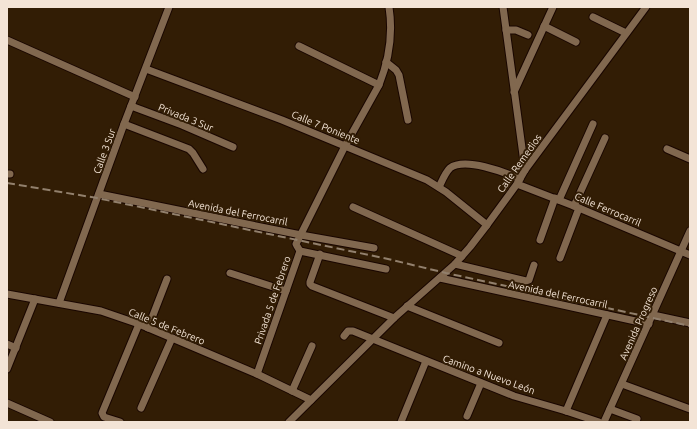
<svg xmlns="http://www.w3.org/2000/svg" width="697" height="429" viewBox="0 0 697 429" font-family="Ubuntu,sans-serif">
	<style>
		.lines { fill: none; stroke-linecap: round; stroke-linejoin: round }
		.minor-casing { stroke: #190600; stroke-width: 9 }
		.minor { stroke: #81684f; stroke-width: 7 }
		.rail { stroke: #92806d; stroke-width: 2; stroke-dasharray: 8 4; stroke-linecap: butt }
		.labels { text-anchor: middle; stroke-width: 4; stroke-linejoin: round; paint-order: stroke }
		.street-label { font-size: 10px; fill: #f3e4d6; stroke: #321d05 }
	</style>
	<rect width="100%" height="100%" fill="#321d05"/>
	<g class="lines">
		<defs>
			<g id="minor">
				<path d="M503 7 525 170"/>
				<path d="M593 17 626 33"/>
				<path d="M544 26 576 42"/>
				<path d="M506 30H516L528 35"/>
				<path d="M7 40 135 97"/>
				<path d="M299 46 379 85"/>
				<path d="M386 62 396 70 399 75 408 120"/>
				<path d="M146 69 282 120 427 180 446 192 487 225"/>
				<path d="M514 92 553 7"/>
				<path d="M131 106 182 125 233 147"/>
				<path d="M124 124 189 149 193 153 203 169"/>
				<path d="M667 149 690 159"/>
				<path d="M7 174H10"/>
				<path d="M517 184 579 208 690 255"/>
				<path d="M439 187C442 181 445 173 450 168 465 157 504 172 520 179"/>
				<path d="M99 194 301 235 374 248"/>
				<path d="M559 200 593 124"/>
				<path d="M574 206 605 138"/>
				<path d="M353 207 462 256"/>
				<path d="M540 240 555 198"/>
				<path d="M300 251 386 269"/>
				<path d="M320 254 310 282V284L312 286 394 318"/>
				<path d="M560 258 579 208"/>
				<path d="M455 264 526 281 529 280 534 265"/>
				<path d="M230 273 286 291"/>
				<path d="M440 278 649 324"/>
				<path d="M7 294 101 311 139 324 257 374 311 400"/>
				<path d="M59 303 124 124 169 7"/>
				<path d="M407 306 499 343"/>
				<path d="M653 315 690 323"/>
				<path d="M148 328 167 279"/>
				<path d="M344 336 348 331H353L514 396 566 411 599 422"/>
				<path d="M7 344 16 348"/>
				<path d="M7 369 35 299"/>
				<path d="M257 374 300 251 297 246 296 244 345 146 379 85C389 60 393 33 389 7"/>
				<path d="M622 384 690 409"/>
				<path d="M292 391 312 346"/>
				<path d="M7 403 50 422"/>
				<path d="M141 408 172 338"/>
				<path d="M610 409 637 419"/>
				<path d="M566 411 607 315"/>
				<path d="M467 416 481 383"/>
				<path d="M120 422 104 417 102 413 139 324"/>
				<path d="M289 422 394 318 455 264 470 247 487 225 517 184 525 170 646 7"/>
				<path d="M401 422 426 361"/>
				<path d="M604 422 690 231"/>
			</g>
		</defs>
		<!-- minor casing -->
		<use href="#minor" class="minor-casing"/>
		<!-- minor -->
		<use href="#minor" class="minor"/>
		<!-- rail -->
		<path class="rail" d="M7 183 97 198 388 259 446 273 690 326"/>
	</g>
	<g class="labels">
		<!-- street labels -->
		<g class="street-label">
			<text transform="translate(186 117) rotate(22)" y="4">Privada 3 Sur</text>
			<text transform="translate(326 127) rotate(22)" y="4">Calle 7 Poniente</text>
			<text transform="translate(104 151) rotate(-70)" y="4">Calle 3 Sur</text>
			<text transform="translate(519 163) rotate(-55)" y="4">Calle Remedios</text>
			<text transform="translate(608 209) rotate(23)" y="4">Calle Ferrocarril</text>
			<text transform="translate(238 212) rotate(11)" y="4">Avenida del Ferrocarril</text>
			<text transform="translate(558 294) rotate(12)" y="4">Avenida del Ferrocarril</text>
			<text transform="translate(272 300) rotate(-71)" y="4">Privada 5 de Febrero</text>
			<text transform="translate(638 323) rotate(-66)" y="4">Avenida Progreso</text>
			<text transform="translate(167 326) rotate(22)" y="4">Calle 5 de Febrero</text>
			<text transform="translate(489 374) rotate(20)" y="4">Camino a Nuevo León</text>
		</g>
	</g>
	<!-- border -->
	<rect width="697" height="429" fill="none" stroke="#f3e4d6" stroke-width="16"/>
</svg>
